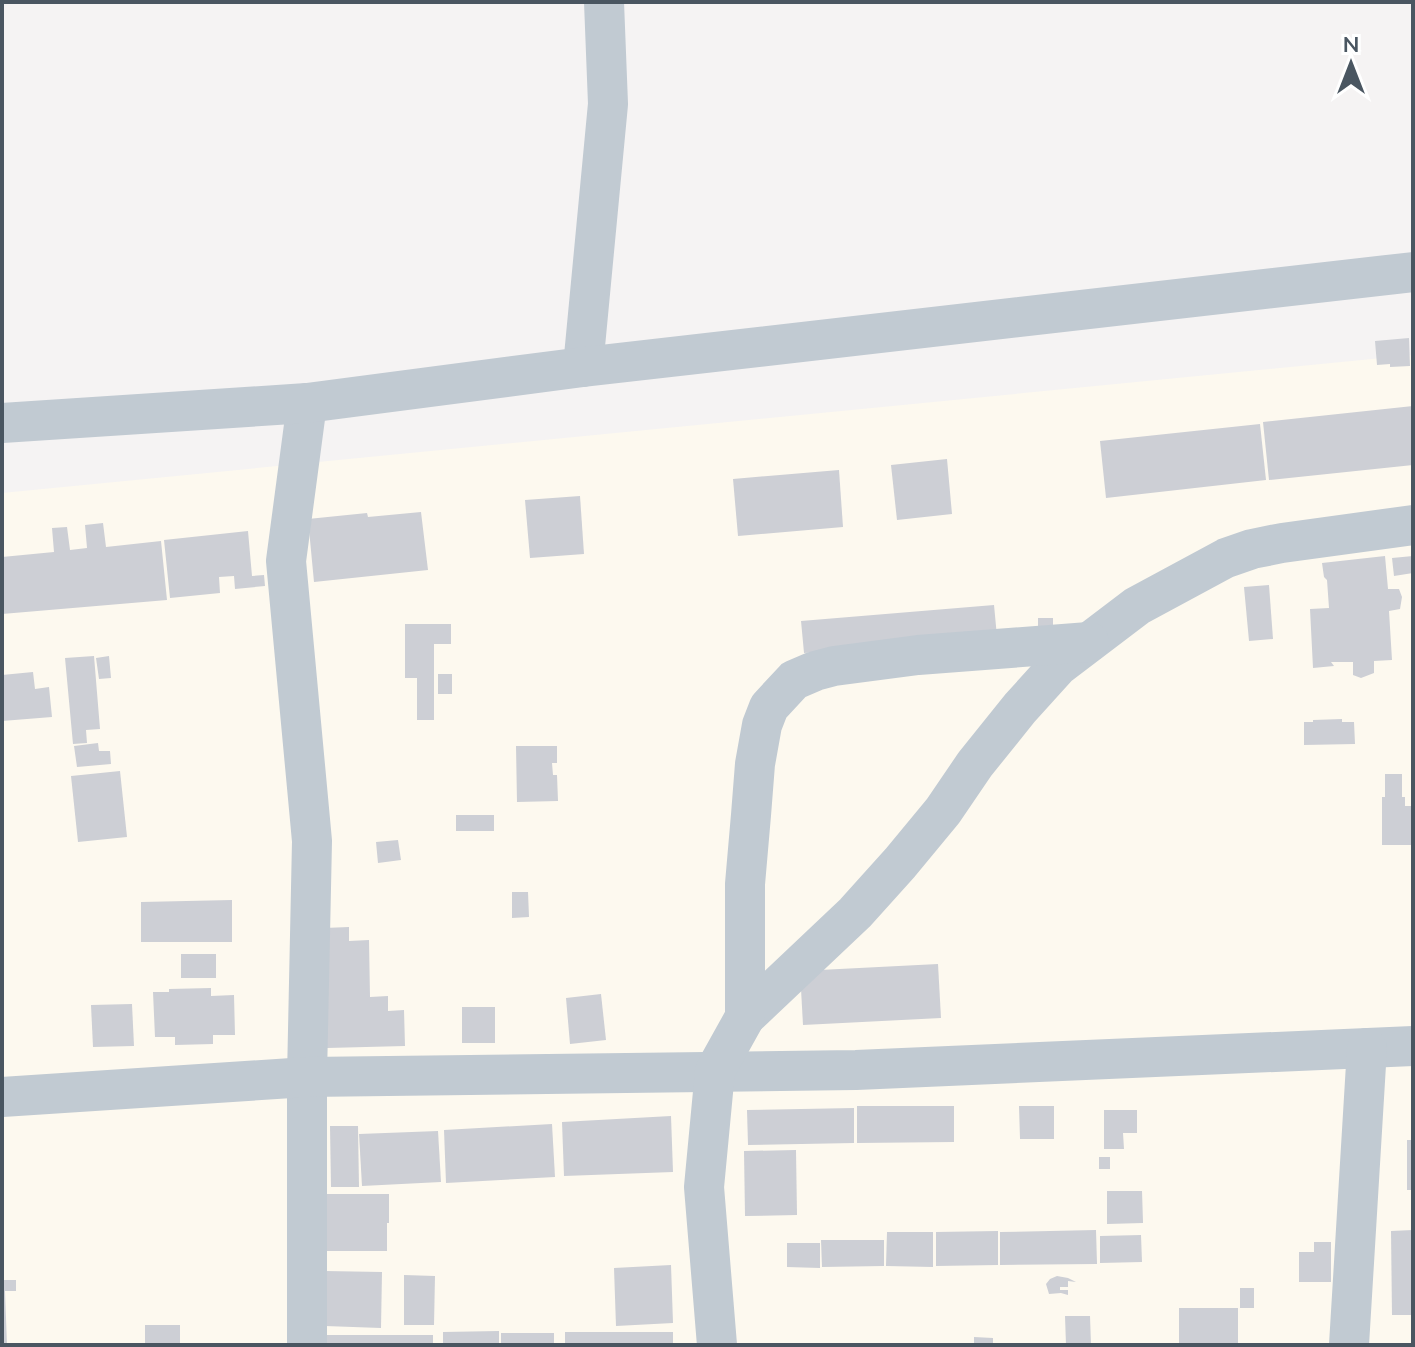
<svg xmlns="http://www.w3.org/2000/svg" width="1415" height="1347" viewBox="0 0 1415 1347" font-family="Mulish,sans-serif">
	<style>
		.commercial { fill: #fdf9ef }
		.building { fill: #cdcfd5 }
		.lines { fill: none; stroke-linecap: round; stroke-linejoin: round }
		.street { stroke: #c1cad2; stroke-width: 40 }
	</style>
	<rect width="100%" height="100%" fill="#f5f3f3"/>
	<!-- commercial -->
	<path class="commercial" d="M1413 355V1345H2V493Z"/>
	<!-- building -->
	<g class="building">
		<path d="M1409 338 1410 366 1390 367V364L1377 365 1375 341Z"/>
		<path d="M1413 406V465L1269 480 1263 422Z"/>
		<path d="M1260 424 1266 480 1106 498 1100 441Z"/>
		<path d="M947 459 952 514 897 520 891 465Z"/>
		<path d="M839 470 843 527 738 536 733 479Z"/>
		<path d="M580 496 584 554 530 558 525 500Z"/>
		<path d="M421 512 428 570 314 582 308 519 367 513 368 517Z"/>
		<path d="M103 523 106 547 161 541 167 600 2 614V557L54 552 52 528 67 527 70 550 87 548 85 525Z"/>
		<path d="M248 531 252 576 264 575 265 586 235 589 234 576 219 577 220 593 170 598 164 540Z"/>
		<path d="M1385 556 1388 589H1399L1402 597 1400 609 1389 611 1392 660 1374 661V673L1361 678 1353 675V662H1331L1334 666 1313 668 1310 609 1329 608 1327 580 1324 577 1322 563Z"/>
		<path d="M1413 556V573L1394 576 1392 558Z"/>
		<path d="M1269 585 1273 639 1249 641 1244 587Z"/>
		<path d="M994 605 997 637 804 653 801 621Z"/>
		<rect x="1038" y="618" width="15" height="20"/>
		<path d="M405 624H451V644H434V720H417V678H405Z"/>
		<path d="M94 656 100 729 86 730 87 743 73 744 65 658Z"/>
		<path d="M109 656 111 678 99 679 96 658Z"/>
		<path d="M33 672 35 689 49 687 52 717 2 721V675Z"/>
		<rect x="438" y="674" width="14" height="20"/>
		<path d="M1342 719V722H1354L1355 744 1304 745V722H1313V720Z"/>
		<path d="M98 743 99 751H110L111 764 77 767 74 746Z"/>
		<path d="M516 746H557V763H552L553 775H557L558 801 517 802Z"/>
		<path d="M120 771 127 837 78 842 71 776Z"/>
		<path d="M1385 774H1402V797H1405V806H1413V845H1382V797H1385Z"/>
		<rect x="456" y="815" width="38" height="16"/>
		<path d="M398 840 401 860 378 863 376 842Z"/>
		<path d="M512 892H528L529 917 512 918Z"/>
		<path d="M232 900V942H141V902Z"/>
		<path d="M349 927V941L369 940 370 997 388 996V1011L404 1010 405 1046 327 1048 324 928Z"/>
		<rect x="181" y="954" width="35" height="24"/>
		<path d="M938 964 941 1018 803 1025 800 971Z"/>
		<path d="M211 988V996L234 995 235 1035H213V1044L175 1045V1037H155L153 992H169V989Z"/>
		<path d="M601 994 606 1040 570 1044 566 998Z"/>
		<path d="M132 1004 134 1046 93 1047 91 1005Z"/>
		<rect x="462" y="1007" width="33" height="36"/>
		<path d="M857 1106H954V1142L857 1143Z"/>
		<path d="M1019 1106H1054V1139H1020Z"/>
		<path d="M854 1108V1143L748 1145 747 1110Z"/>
		<path d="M1104 1110H1137V1133H1123L1124 1149H1104Z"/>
		<path d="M671 1116 673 1172 564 1176 562 1122Z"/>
		<path d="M552 1124 555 1177 446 1183 444 1130Z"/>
		<path d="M330 1126H358L359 1187H331Z"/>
		<path d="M438 1131 441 1182 362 1186 359 1134Z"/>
		<rect x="1407" y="1140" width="6" height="50"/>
		<path d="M796 1150 797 1215 745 1216 744 1151Z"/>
		<rect x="1099" y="1157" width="11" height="12"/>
		<path d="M1107 1191H1142L1143 1223 1107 1224Z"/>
		<path d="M327 1194H389V1223H387V1251H327Z"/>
		<path d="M1096 1230 1097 1264 1000 1265V1232Z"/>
		<path d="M1413 1230V1315H1392L1391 1231Z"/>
		<path d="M998 1231V1265L936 1266V1232Z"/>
		<path d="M887 1232H933V1267L886 1266Z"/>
		<path d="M1141 1235 1142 1262 1100 1263V1236Z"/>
		<path d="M821 1240H884V1266L822 1267Z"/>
		<path d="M1314 1242H1331V1282H1299V1252H1314Z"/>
		<path d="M787 1243H820V1268L787 1267Z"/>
		<path d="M671 1265 673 1323 616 1326 614 1268Z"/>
		<path d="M325 1271 382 1272 381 1328 325 1326Z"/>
		<path d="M404 1275 435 1276 434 1325H404Z"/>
		<path d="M1057 1276 1068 1278 1076 1282 1068 1281V1287H1060V1290H1068V1295L1061 1293 1049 1294 1046 1284 1050 1279Z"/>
		<path d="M2 1280H16V1291H5L7 1345H2Z"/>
		<rect x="1240" y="1288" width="14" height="20"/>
		<rect x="1179" y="1308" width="59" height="37"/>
		<path d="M1065 1316H1090L1091 1345H1066Z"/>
		<rect x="145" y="1325" width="35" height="20"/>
		<path d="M499 1331V1345H443V1332Z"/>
		<rect x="565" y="1332" width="108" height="13"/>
		<rect x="501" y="1333" width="53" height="12"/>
		<rect x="327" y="1335" width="106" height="10"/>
		<path d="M974 1337 993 1338V1345H974Z"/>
	</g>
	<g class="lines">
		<!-- street -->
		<g class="street">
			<path d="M583 367 608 104 604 2"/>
			<path d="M307 403 286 561 312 841 307 1077V1345"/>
			<path d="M2 423 307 403 583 367 1413 272"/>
			<path d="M745 1017 855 913 900 863 943 811 975 764 1020 708 1058 666 1137 606 1226 558 1252 549 1282 543 1413 525"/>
			<path d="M2 1097 307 1077 856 1070 1413 1046"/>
			<path d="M717 1345 704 1187 715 1071 745 1017V884L751 815 755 764 762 725 769 707 794 680 815 671 834 666 918 655 1089 642"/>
			<path d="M1349 1345 1367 1048"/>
		</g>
	</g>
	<!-- border -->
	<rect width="1415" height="1347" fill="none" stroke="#4a5661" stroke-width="8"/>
	<!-- north arrow -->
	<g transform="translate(1351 64)" stroke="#ffffff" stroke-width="6" paint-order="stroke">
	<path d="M0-6L14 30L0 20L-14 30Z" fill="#4a5661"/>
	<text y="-12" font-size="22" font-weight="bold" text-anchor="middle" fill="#4a5661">N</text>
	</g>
</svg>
